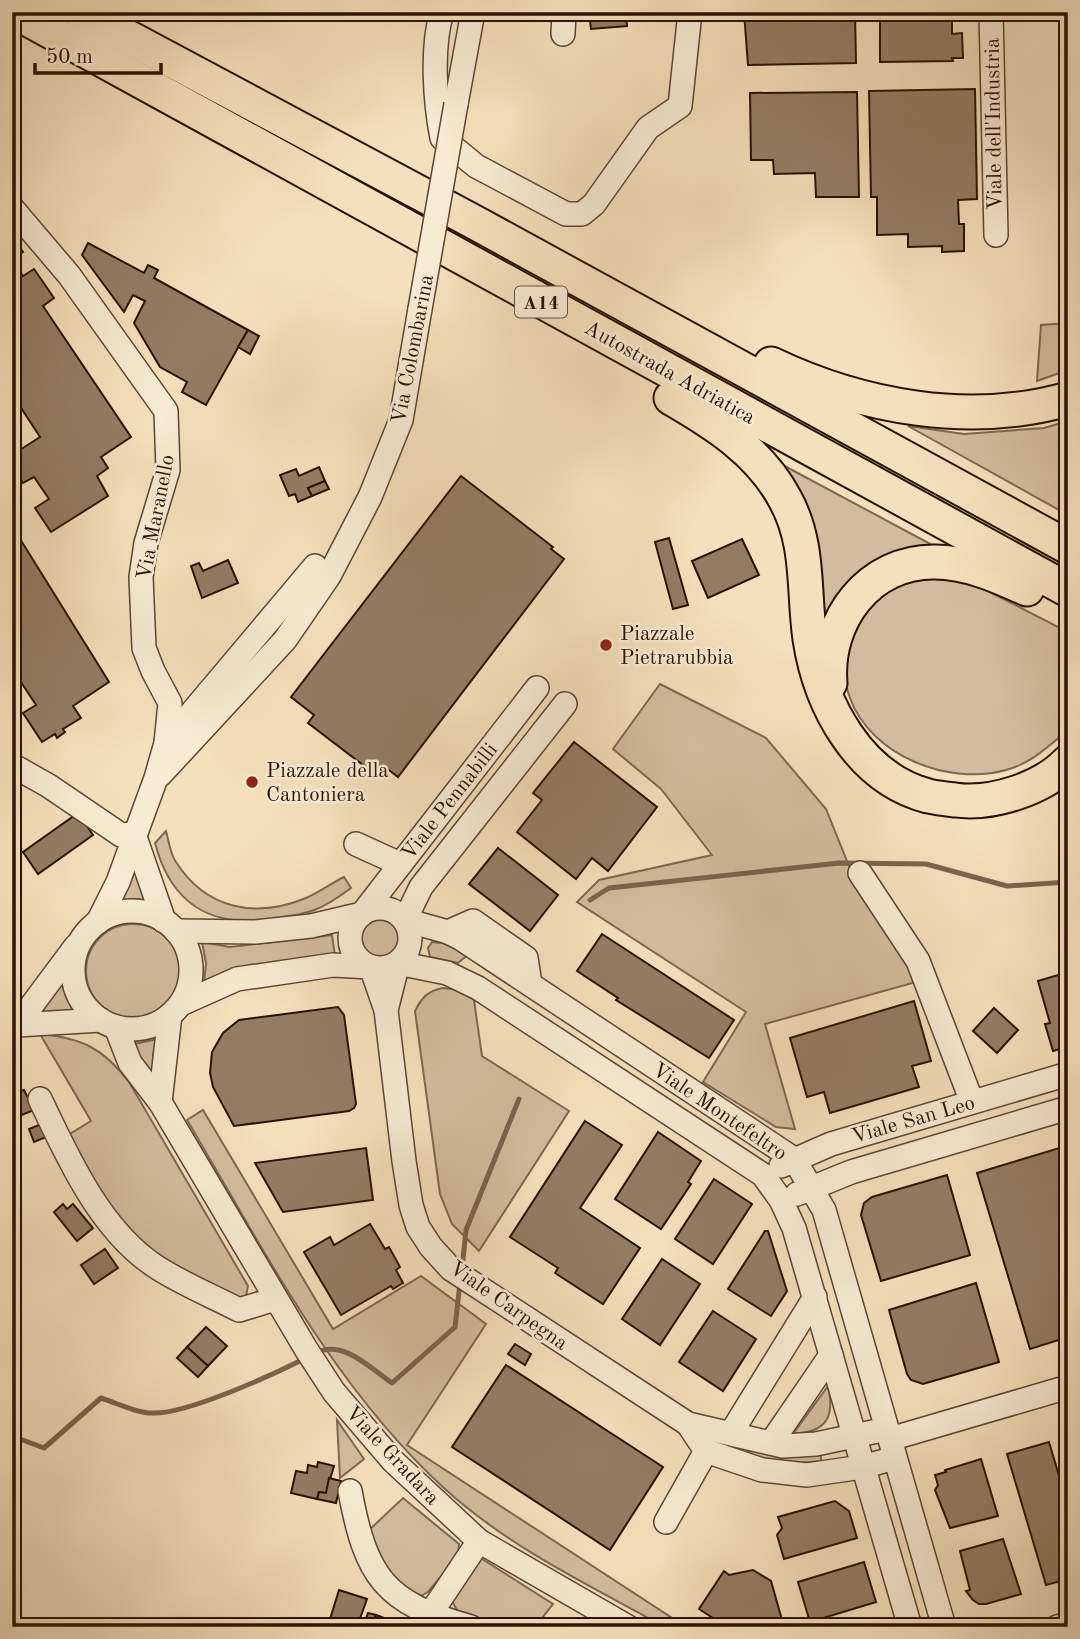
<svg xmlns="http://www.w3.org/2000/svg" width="1080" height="1639" viewBox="0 0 1080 1639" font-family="'Old Standard TT',serif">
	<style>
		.green { fill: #d1bd9d; stroke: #7d6850; stroke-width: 2 }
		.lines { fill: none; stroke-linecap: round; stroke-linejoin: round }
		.stream { stroke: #79644c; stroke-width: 5 }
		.building { fill: #927d63; stroke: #291203; stroke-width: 2 }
		.minor-casing { stroke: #5c4631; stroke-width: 26 }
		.highway-casing { stroke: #291203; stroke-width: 37 }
		.minor { stroke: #f7ebd3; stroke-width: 23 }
		.highway { stroke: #f3e0bc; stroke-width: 33 }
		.minor-bridge-casing { stroke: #5c4631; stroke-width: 26; stroke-linecap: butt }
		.minor-bridge { stroke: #f7ebd3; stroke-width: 23 }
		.poi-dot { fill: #8f2418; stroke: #f7ebd3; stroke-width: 2.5 }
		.labels { text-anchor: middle; stroke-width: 5; stroke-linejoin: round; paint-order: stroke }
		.shield { fill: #f7ebd3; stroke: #675341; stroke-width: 2 }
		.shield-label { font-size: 19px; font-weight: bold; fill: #291203 }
		.street-label { font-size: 21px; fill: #291203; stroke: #f7ebd3 }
		.poi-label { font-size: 21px; fill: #291203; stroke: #f7ebd3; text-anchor: start }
	</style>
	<rect width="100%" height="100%" fill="#f3e0bc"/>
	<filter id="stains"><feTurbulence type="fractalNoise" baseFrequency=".00286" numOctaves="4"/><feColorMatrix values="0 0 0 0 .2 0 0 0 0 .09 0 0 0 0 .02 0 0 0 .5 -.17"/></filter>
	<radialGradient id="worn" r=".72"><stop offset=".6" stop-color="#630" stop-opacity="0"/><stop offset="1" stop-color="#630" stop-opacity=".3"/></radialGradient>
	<!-- green -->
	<g class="green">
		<path d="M1068 323V370L1037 381 1041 325Z"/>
		<path d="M1068 421V515L908 426 964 434 1044 428Z"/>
		<path d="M779 463 936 547C923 549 910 549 897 552 862 559 837 591 824 622Z"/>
		<path d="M949 578 978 586 1068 632V730C1049 746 1030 764 1006 770 949 786 871 756 850 698 831 648 865 590 917 579 927 577 938 578 949 578Z"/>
		<path d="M660 684 766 738 826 809 851 871 920 981 765 1024 795 1129 776 1127 703 1082 746 1012 577 902 599 880 712 855 661 789 613 749Z"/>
		<path d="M166 831C169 841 170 854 176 862 206 909 255 919 306 898 319 892 332 883 344 877L351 888C319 912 310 913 272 919 210 928 171 904 155 843Z"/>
		<path d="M133 857 155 902 135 899 116 903Z"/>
		<circle cx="381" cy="938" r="20"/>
		<circle cx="133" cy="971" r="47"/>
		<path d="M332 935 335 956 204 984 206 963 202 942 230 947Z"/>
		<path d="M432 942 449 944 469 954 458 963 430 957 428 948Z"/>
		<path d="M61 983 75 1016 35 1014Z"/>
		<path d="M443 988 460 990 474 1000 482 1056 569 1111 479 1251 452 1224 440 1194 415 1011C422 997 428 991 443 988Z"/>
		<path d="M40 1034C82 1038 103 1048 129 1082L248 1286 246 1296 237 1301 153 1255 117 1220 68 1135 91 1121Z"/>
		<path d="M158 1039 153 1055V1074L129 1045Z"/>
		<path d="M203 1110 333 1329 421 1276 486 1324 407 1445 686 1627H665C589 1585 510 1548 445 1489 333 1387 263 1248 187 1120Z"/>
		<path d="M828 1386C835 1417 827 1432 793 1434Z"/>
		<path d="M337 1420 364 1459 340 1478Z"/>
		<path d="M749 1449 821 1454V1461L789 1464 747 1456Z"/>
		<path d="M403 1498 459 1544 458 1556 428 1592 419 1597 384 1572 367 1532Z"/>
		<path d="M479 1557 553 1604 535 1627H507L459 1614 452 1601Z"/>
	</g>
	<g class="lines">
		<!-- stream -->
		<g class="stream">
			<path d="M590 900 609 888 839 863 926 864 1007 886 1068 882"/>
			<path d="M462 1269 466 1230 519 1099"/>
			<path d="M316 1353C343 1339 370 1368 392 1383L455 1327 460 1283"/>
			<path d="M12 1436 44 1448 101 1398C117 1403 136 1413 152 1413 185 1415 272 1375 304 1359"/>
		</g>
	</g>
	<!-- building -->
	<g class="building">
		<path d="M589 12H626L627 26 591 29Z"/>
		<path d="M744 12H855L856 63 748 65Z"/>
		<path d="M880 12H952V34L962 33 963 58H952L953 61 880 62Z"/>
		<path d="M975 89 977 199 958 200 959 224H964V251L942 252V246L908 247V234L877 235V197H871L869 91Z"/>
		<path d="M857 92 859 197H816L815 173 774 174 773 160H751L750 93Z"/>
		<path d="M12 237 23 252 12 259Z"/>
		<path d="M88 243 144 273 148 265 158 270 154 278 248 330 206 405 182 392 187 382 160 367 134 323 145 301 133 295 124 312 82 255Z"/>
		<path d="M12 260 23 276 34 269 54 298 43 306 131 437 101 457 108 468 97 476 108 496 51 532 35 508 49 499 34 477 23 483 12 466V455L40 437 12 394Z"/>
		<path d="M248 330 259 336 250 354 238 347Z"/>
		<path d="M319 467 325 481 308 488 312 496 298 502 295 494 289 496 280 475 296 469 299 476Z"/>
		<path d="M461 476 553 547 551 549 564 559 398 777 385 767 376 775 308 723 314 715 291 697Z"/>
		<path d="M325 481 329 489 312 496 308 488Z"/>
		<path d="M12 526 109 682 73 706 81 718 63 729 65 732 57 738 55 734 42 742 23 713 36 705 17 676 12 679Z"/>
		<path d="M669 538 688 605 673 609 655 542Z"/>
		<path d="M742 539 759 575 708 598 692 561Z"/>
		<path d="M228 560 238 583 202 598 191 566 199 563 203 571Z"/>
		<path d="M574 742 657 807 608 871 592 858 576 879 517 832 542 800 533 793Z"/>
		<path d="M78 813 93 835 38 874 23 852Z"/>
		<path d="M12 818 20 828 12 834Z"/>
		<path d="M498 848 558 895 530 931 469 884Z"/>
		<path d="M602 934 734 1020 709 1058 616 1000 618 998 577 971Z"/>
		<path d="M1068 972V1047L1053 1051 1045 1024 1050 1023 1038 981Z"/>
		<path d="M914 1001 931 1061 912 1066 919 1087 830 1113 824 1092 807 1097 790 1038Z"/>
		<path d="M338 1007 344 1015 356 1104 354 1108 349 1111 234 1126 213 1087 210 1073 212 1052 223 1033 239 1020Z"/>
		<path d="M994 1008 1018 1030 997 1053 973 1031Z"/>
		<path d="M24 1090 34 1110 12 1119V1094Z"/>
		<path d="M585 1121 622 1145 580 1208 640 1248 603 1304 555 1273 558 1268 510 1237Z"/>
		<path d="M46 1122 51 1135 34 1142 29 1129Z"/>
		<path d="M658 1132 701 1161 688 1182 691 1184 661 1229 615 1199Z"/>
		<path d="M1066 1146 1068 1337 1030 1349 977 1173Z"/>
		<path d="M366 1148 373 1200 283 1212 255 1163Z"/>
		<path d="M947 1175 970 1255 881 1281 861 1215 864 1203 872 1197Z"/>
		<path d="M714 1179 752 1204 713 1264 675 1239Z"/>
		<path d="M63 1204 67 1209 73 1204 93 1228 77 1241 54 1212Z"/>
		<path d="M370 1224 385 1249 389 1247 400 1267 396 1270 403 1283 393 1289 391 1286 341 1315 304 1252 330 1237 334 1245Z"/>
		<path d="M765 1231H768L787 1291 771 1316 728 1289Z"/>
		<path d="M105 1249 118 1268 94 1284 81 1265Z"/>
		<path d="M662 1259 700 1284 660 1345 622 1319Z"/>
		<path d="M976 1283 999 1362 923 1384 911 1380 907 1374 889 1310Z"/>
		<path d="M713 1311 756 1339 723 1391 679 1362Z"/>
		<path d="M206 1327 227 1346 208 1366 187 1347Z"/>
		<path d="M515 1344 531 1354 525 1365 508 1354Z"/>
		<path d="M187 1347 208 1366 198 1377 177 1358Z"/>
		<path d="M506 1365 663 1467 610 1550 452 1447Z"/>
		<path d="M1049 1442 1068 1506V1579L1046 1585 1007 1454Z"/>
		<path d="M981 1459 998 1516 950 1528 935 1490 938 1485 935 1475 946 1472 945 1470Z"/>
		<path d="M318 1462 334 1466 326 1493 319 1492 317 1499 291 1493 296 1471 307 1473 308 1465 317 1467Z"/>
		<path d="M329 1478 341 1481 336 1503 317 1499 319 1492 326 1493Z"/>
		<path d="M835 1501 849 1511 857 1538 784 1559 777 1535 782 1528 778 1517Z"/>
		<path d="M1003 1539 1021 1594 986 1604H979L973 1600 966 1591 970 1590 960 1551Z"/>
		<path d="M864 1562 876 1602 810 1622 798 1582Z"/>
		<path d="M753 1570 771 1581 784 1627H727L699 1609 724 1571 729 1575Z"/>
		<path d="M339 1590 367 1599 357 1627 330 1619Z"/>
		<path d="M368 1613 376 1615 372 1627H363Z"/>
		<path d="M376 1615 409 1627H372Z"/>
	</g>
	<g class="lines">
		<defs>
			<g id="minor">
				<path d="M442 12C431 47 435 102 442 138L476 166 566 214H582L594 204 648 128 680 106 690 12"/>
				<path d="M991 12 996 235"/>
				<path d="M563 34 564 12"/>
				<path d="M456 104 473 12"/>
				<path d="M12 208 69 275 166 411 168 470 146 543 141 577 144 648 153 671 170 703 166 743 156 778 118 882 98 922"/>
				<path d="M565 704 421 887 405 920 448 932 460 938 794 1159 824 1210 944 1627"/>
				<path d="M166 743 315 566"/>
				<path d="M12 765 49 786 121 835 134 834"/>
				<path d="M160 775 285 640 329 576 370 497 401 420 420 309"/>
				<path d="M134 834 164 921"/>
				<path d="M356 844 400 864"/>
				<path d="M860 873 918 961 972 1102"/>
				<circle cx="380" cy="938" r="30"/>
				<circle cx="132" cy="970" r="59"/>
				<path d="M176 931 255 932 311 926 362 914 537 688"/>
				<path d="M448 932 473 921 526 958 530 984"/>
				<path d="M181 1004 237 979 333 965 371 967 386 1010 398 963 447 973 478 988 763 1175 781 1200 794 1228 910 1627"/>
				<path d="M386 1010 404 1161 411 1205 418 1227 431 1247 451 1269 688 1424 783 1446 816 1444 887 1429"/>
				<path d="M17 1025 76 946"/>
				<path d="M12 1027 17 1025 101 1020"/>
				<path d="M116 1027 130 1063 160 1102 306 1349 334 1392 393 1461 479 1541 628 1627"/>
				<path d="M40 1099C68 1158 101 1232 158 1268 183 1284 212 1296 239 1310L275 1299"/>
				<path d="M160 1102 170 1015"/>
				<path d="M781 1166 831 1144 1068 1074"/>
				<path d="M797 1194 851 1172 1068 1108"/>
				<path d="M688 1424 706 1451 762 1470 807 1475 862 1467 895 1458"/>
				<path d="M731 1433 815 1297"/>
				<path d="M890 1439 1068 1387"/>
				<path d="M771 1443 831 1355"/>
				<path d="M350 1491C366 1577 384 1603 471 1627"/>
				<path d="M666 1522 706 1451"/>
				<path d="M431 1613 479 1541"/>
				<path d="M1057 1627 1068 1624"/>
			</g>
			<g id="highway">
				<path d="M15 12 1068 590"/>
				<path d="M81 12 474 222 1068 547"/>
				<path d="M771 364C861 407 970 427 1068 399"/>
				<path d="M671 398C716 424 760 452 785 499 810 544 803 591 810 639 820 705 859 778 928 796 937 798 946 799 955 800 992 805 1042 789 1068 762"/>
				<path d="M830 683C825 620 869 561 935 562 967 562 998 576 1027 589"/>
			</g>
		</defs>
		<!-- minor casing -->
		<use href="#minor" class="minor-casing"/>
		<!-- highway casing -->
		<use href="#highway" class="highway-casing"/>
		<!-- minor -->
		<use href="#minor" class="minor"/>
		<!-- highway -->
		<use href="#highway" class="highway"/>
		<defs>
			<path id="minor-bridge" d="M420 309 456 104"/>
		</defs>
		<!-- minor-bridge casing -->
		<use href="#minor-bridge" class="minor-bridge-casing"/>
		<!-- minor-bridge -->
		<use href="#minor-bridge" class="minor-bridge"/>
	</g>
	<!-- markers -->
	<g class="poi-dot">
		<circle cx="606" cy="645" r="7"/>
		<circle cx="252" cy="782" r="7"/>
	</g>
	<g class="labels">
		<!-- shield labels -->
		<rect class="shield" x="515" y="286.5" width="52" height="31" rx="5"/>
		<g class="shield-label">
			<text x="541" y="309">A14</text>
		</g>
		<!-- street labels -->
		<g class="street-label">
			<text transform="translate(993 124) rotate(-91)" y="7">Viale dell'Industria</text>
			<text transform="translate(412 349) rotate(-79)" y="7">Via Colombarina</text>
			<text transform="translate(670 372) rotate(29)" y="7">Autostrada Adriatica</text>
			<text transform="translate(155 517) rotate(-79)" y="7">Via Maranello</text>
			<text transform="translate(449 801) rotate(-52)" y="7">Viale Pennabilli</text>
			<text transform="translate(720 1111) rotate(34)" y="7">Viale Montefeltro</text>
			<text transform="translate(913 1119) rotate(-16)" y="7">Viale San Leo</text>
			<text transform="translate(509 1305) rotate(35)" y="7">Viale Carpegna</text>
			<text transform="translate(393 1455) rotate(47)" y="7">Viale Gradara</text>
		</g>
		<!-- poi labels -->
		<g class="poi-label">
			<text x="620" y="640">Piazzale<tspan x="620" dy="24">Pietrarubbia</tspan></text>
			<text x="266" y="777">Piazzale della<tspan x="266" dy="24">Cantoniera</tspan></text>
		</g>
	</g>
	<!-- margin -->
	<rect width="1080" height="1639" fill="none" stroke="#f3e0bc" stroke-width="42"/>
	<rect x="14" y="14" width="1052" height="1611" fill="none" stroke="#291203" stroke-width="3.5"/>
	<rect x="21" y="21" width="1038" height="1597" fill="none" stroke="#291203" stroke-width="2"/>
	<!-- scale -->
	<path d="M35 63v10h126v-10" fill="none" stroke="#291203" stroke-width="3.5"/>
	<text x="46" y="63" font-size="21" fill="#291203" stroke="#f7ebd3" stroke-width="5" paint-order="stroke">50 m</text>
	<rect width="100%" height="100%" filter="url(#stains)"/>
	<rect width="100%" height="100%" fill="url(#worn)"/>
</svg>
